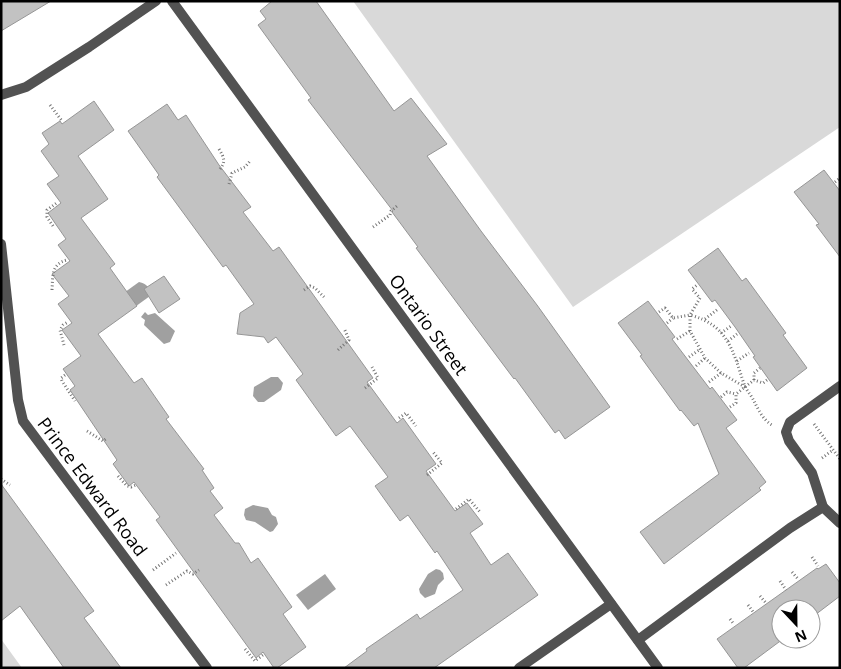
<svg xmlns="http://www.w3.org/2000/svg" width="841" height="669" viewBox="0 0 841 669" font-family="'Open Sans',sans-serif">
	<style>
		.green { fill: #d9d9d9 }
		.water { fill: #a0a0a0 }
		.building { fill: #c2c2c2; stroke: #969696 }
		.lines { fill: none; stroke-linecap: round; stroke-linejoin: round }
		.path { stroke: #747474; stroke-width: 3; stroke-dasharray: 1 2.5; stroke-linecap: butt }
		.lane { stroke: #525252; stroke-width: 10 }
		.street { stroke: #525252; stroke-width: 10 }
		.labels { text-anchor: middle; stroke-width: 4; stroke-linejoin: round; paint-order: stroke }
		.street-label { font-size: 18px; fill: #000; stroke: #fff }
	</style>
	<rect width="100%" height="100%" fill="#fff"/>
	<!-- green -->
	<g class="green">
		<path d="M353 1H840V127L573 307Z"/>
		<path d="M1 639 22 668H1Z"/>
	</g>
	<!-- water -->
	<g class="water">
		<path d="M139 282C147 284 150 287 150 296L132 309 121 295Z"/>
		<path d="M145 312 148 315 155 313 175 331 170 342 164 344 144 325 145 320 141 317Z"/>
		<path d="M271 377H278L283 383 281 390 264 402H258L253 396 254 387Z"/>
		<path d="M253 505 268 508 272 515 276 517 278 524 273 531 270 532 255 522 246 520 244 515 245 509Z"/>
		<path d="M436 569 440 570 443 573 444 579 438 585 435 594 425 598 420 593 419 589 428 574Z"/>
		<path d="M325 574 336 589 308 610 296 595Z"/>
	</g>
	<!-- building -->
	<g class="building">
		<path d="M1 1H51L1 31Z"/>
		<path d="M272 1H316L394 111 411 98 447 144 427 156 481 231 537 305 610 407 565 439 559 430 555 433 515 378 514 379 416 248 418 247 392 212 393 211 308 100 311 98 258 25 266 19 260 11Z"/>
		<path d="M94 101 114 130 78 156 108 199 81 218 115 264 110 268 137 306 98 334 134 383 142 378 169 417 166 419 204 469 202 470 214 488 210 491 223 508 214 515 235 543H239L251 563 258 558 292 607 283 614 306 647 277 668H274L263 652 256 658 156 520 160 517 134 482 129 486 113 464 117 460 70 390 75 386 63 369 81 356 62 330 72 323 58 304 69 296 52 274 70 261 58 245 66 239 48 213 61 203 47 184 59 176 41 151 49 144 42 133 60 121 62 124Z"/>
		<path d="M167 104 178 120 186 115 219 165 251 207 243 212 273 251 279 247 373 378 367 382 397 423 403 418 436 464 426 471 455 511 467 503 483 524 470 533 491 565 508 553 538 595 434 668H344L367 651 366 649 417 614 420 619 463 590 437 551 435 553 408 515 400 521 375 486 388 477 350 426 336 436 296 380 303 374 276 337 268 343 264 337 237 334 240 313 254 304 226 265 223 267 157 177 159 175 128 131Z"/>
		<path d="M824 170 840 191V257L816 225 819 224 794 192Z"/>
		<path d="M718 248 742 281 746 278 786 333 783 335 807 368 777 391 753 357 755 356 735 327 715 300 712 302 688 270Z"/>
		<path d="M164 276 180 299 159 313 144 289Z"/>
		<path d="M648 301 675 337 672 339 710 389 712 387 737 420 726 428 766 482 759 488 761 490 664 564 640 532 719 474 698 423 694 426 681 410 680 411 640 356 642 355 618 323Z"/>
		<path d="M1 484 94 611 84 618 121 668H64L20 606 1 621Z"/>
		<path d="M826 564 840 583V596L811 618V609H781V639H783L744 668H738L717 639 817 568 818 569Z"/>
	</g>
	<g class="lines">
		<!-- path -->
		<g class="path">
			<path d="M50 105 62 121"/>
			<path d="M219 149C224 158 226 161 220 169"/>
			<path d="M835 182 840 178"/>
			<path d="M229 184 232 173 245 167 251 160"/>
			<path d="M53 226 47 217V210L58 202"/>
			<path d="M373 227 390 215 391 211 397 206"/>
			<path d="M52 290C53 276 51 264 67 260"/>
			<path d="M304 290 310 286 315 288 324 297"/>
			<path d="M659 312 665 308 673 318 690 315 700 298 692 289 697 285"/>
			<path d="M705 319 718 309"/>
			<path d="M667 323 673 318"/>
			<path d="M721 333 731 326"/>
			<path d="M677 339 690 331"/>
			<path d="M728 341 737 334"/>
			<path d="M64 345 60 330 63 325 68 322"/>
			<path d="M338 350 349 340 344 328"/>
			<path d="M689 357 699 350"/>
			<path d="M737 361 749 353"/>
			<path d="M696 366 705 358"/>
			<path d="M65 375 61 378 62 381 75 401"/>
			<path d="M754 380V373L760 368"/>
			<path d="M709 382 721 373"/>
			<path d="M745 387 721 373 705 358 690 331V315C728 325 733 351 744 384 746 390 751 395 754 401 758 409 763 420 772 425"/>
			<path d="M365 388 378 378 372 367"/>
			<path d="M721 397 727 392 736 394"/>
			<path d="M730 407 736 403V394L754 380 763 383 767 380"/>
			<path d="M399 418 406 413 416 426"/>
			<path d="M814 424 840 459"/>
			<path d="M87 431 103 441 107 438"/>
			<path d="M822 458 833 450"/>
			<path d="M427 475 442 463 433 452"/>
			<path d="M118 476 127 486 131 487 136 485"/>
			<path d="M1 479 10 485"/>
			<path d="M456 509 469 499 480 512"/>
			<path d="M812 557 818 566"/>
			<path d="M153 570 176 553"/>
			<path d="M792 572 798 579"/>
			<path d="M780 581 786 590"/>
			<path d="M166 585 187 571 193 574 199 570"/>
			<path d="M760 596 766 603"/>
			<path d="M748 605 754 613"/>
			<path d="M730 619 733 623"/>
			<path d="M245 649 255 661 263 655"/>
		</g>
		<!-- lane -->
		<g class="lane">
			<path d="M840 386 790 422 786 432 789 441 812 473 823 507 840 523"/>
			<path d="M638 640 790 528 823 507"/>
		</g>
		<!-- street -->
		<g class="street">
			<path d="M172 1 658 668"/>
			<path d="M1 95 26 87 89 47 156 1"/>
			<path d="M1 244 18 400 23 421 207 668"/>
			<path d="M519 668 611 604"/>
		</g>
	</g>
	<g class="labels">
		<!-- street labels -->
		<g class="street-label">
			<text transform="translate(428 325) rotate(54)" y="6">Ontario Street</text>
			<text transform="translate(92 487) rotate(53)" y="6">Prince Edward Road</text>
		</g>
	</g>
	<!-- border -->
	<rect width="841" height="669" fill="none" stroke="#000000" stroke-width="5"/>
	<!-- north arrow -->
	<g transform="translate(796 624) rotate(158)"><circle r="24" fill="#ffffff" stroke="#999999"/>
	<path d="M0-4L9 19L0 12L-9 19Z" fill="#000000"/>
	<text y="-8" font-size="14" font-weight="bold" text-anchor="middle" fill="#000000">N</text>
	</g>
</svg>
